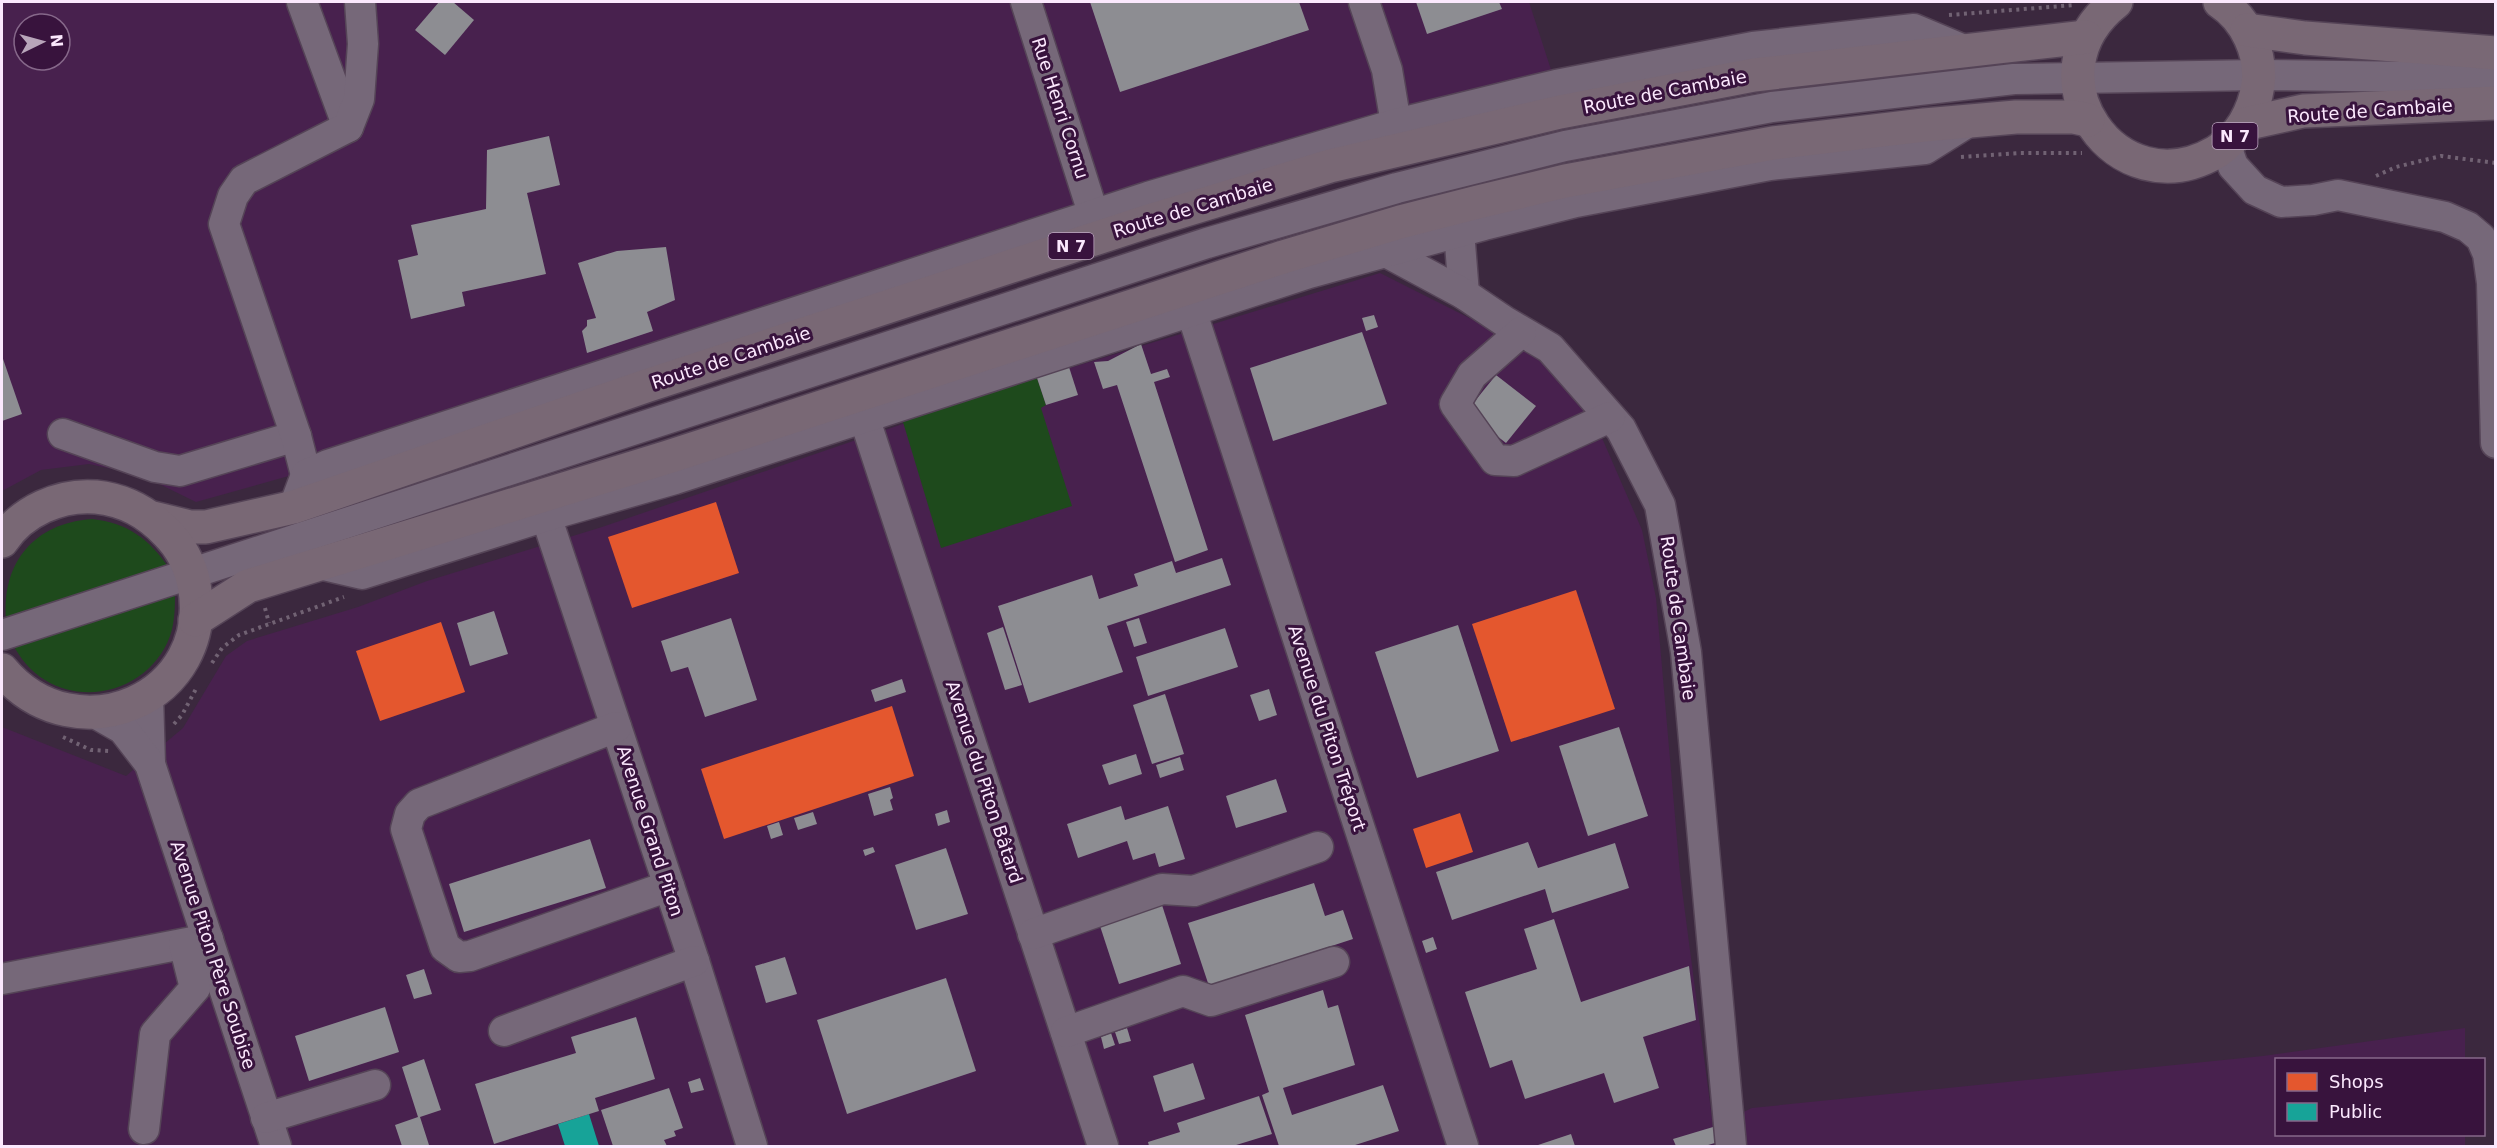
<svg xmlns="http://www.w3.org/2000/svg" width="2497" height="1148" viewBox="0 0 2497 1148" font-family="'DejaVu Sans',sans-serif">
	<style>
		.built { fill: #48214e; fill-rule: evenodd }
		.green { fill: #1e4a1c }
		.shops { fill: #e4572e }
		.public { fill: #17a398 }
		.industry { fill: #8d8d92 }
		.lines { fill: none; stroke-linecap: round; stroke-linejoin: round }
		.minor-casing { stroke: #554457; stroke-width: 33 }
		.major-casing { stroke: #554457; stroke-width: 36 }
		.path { stroke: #716273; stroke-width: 4; stroke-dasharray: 3 4.5; stroke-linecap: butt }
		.minor { stroke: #766879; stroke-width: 30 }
		.major { stroke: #796875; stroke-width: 33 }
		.labels { text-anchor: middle; stroke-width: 6; stroke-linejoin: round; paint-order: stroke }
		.shield { fill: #38133d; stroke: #c0a8c3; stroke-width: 1.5 }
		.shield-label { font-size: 16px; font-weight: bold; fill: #fbe8fd }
		.street-label { font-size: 18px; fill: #fbe8fd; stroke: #38133d }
	</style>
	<rect width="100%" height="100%" fill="#3b283e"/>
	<!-- built -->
	<g class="built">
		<path d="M2 2H1529L1556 85 328 465 196 502 141 475 89 464 41 470 2 491ZM24 24H60V60H24Z"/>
		<path d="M1380 273 1505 336 1550 364 1592 415 1642 530 1656 598 1680 874 1713 1126 1752 1108 2263 1056 2465 1028V1059L2276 1060V1134L2465 1135V1146H2V727L126 776 183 728 226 656 247 641 358 607 427 581 602 527 1037 378Z"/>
	</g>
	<!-- green -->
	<g class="green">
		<path d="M1037 378 1046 405 1041 408 1072 506 941 548 903 422Z"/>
		<path d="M92 519C128 523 149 539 169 568L6 620C1 563 34 523 92 519Z"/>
		<path d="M175 591C175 606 175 622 170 636 152 686 90 708 45 680 30 671 20 658 12 643Z"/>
	</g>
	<!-- shops -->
	<g class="shops">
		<path d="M716 502 739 573 632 608 608 537Z"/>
		<path d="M1576 590 1615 709 1511 742 1472 624Z"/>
		<path d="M441 622 465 692 380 721 356 651Z"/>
		<path d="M892 706 914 776 724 839 701 769Z"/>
		<path d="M1460 813 1473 852 1426 868 1413 829Z"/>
	</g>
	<!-- public -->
	<path class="public" d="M589 1114 599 1146H565L558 1124Z"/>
	<!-- industry -->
	<g class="industry">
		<path d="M439 2H453L474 20 445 55 415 30Z"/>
		<path d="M1090 2H1299L1309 30 1120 92Z"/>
		<path d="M1416 2H1499L1502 9 1427 34Z"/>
		<path d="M549 136 560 185 527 193 546 274 462 292 465 306 411 319 398 260 418 255 411 225 486 209 487 150Z"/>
		<path d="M666 247 675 300 647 312 653 331 587 353 582 331 587 326V320L596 318 578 263 617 251Z"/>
		<path d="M1374 315 1378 327 1366 331 1362 318Z"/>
		<path d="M1362 332 1387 404 1273 441 1250 368Z"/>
		<path d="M1141 344 1151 374 1167 369 1170 377 1154 382 1208 550 1175 562 1117 385 1103 389 1094 362 1108 361Z"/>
		<path d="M2 356 22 414 2 421Z"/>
		<path d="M1069 367 1078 395 1046 405 1037 378Z"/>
		<path d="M1496 375 1536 406 1506 443 1466 412Z"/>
		<path d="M1222 558 1231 585 1107 626 1123 672 1029 703 998 606 1092 575 1099 599 1138 586 1134 574 1172 561 1176 573Z"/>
		<path d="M494 611 508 654 470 666 457 623Z"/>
		<path d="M731 618 757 700 705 717 688 667 671 672 661 641Z"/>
		<path d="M1139 618 1147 643 1134 647 1126 622Z"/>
		<path d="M1458 625 1499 751 1417 778 1375 652Z"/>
		<path d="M1003 627 1022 685 1005 690 987 633Z"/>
		<path d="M1225 628 1238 667 1148 696 1136 657Z"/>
		<path d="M902 679 906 692 875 702 871 690Z"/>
		<path d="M1269 689 1277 715 1259 721 1250 695Z"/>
		<path d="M1165 694 1184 754 1152 764 1133 705Z"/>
		<path d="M1619 727 1648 816 1588 836 1559 746Z"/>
		<path d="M1136 754 1142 774 1109 785 1102 765Z"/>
		<path d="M1180 757 1184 770 1160 778 1156 765Z"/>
		<path d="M1276 779 1287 812 1236 828 1226 796Z"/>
		<path d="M890 787 893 798 890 800 893 810 874 816 868 794Z"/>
		<path d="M1121 806 1125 820 1168 806 1185 859 1159 867 1155 853 1133 860 1127 841 1078 858 1067 824Z"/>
		<path d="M947 810 950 822 938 826 935 814Z"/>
		<path d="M813 812 817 824 798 830 794 818Z"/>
		<path d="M779 822 783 835 771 839 767 826Z"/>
		<path d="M590 839 606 888 464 932 449 884Z"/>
		<path d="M1528 842 1538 868 1615 843 1629 888 1552 913 1545 889 1452 920 1436 872Z"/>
		<path d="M873 847 875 852 865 856 863 850Z"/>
		<path d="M946 848 968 914 916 930 895 865Z"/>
		<path d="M1314 883 1325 916 1343 910 1353 939 1209 986 1188 923Z"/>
		<path d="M1162 905 1181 964 1119 984 1100 926Z"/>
		<path d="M1554 919 1581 1002 1689 966 1696 1020 1643 1037 1659 1088 1614 1103 1604 1073 1525 1099 1512 1060 1490 1068 1465 992 1537 969 1524 929Z"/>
		<path d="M1433 937 1437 949 1426 953 1422 941Z"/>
		<path d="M785 957 797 994 766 1003 755 966Z"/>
		<path d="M424 969 432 994 414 999 406 975Z"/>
		<path d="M946 978 976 1071 847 1114 817 1020Z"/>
		<path d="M1323 990 1328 1008 1338 1005 1355 1065 1283 1088 1292 1115 1383 1085 1399 1131 1352 1146H1279L1262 1095 1269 1092 1245 1015Z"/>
		<path d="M385 1007 399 1052 309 1081 295 1036Z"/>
		<path d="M636 1017 655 1079 595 1098 599 1111 494 1144 475 1084 576 1053 571 1037Z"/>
		<path d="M1127 1028 1131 1041 1119 1044 1115 1032Z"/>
		<path d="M1111 1033 1115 1045 1104 1049 1101 1037Z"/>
		<path d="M424 1059 441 1110 420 1117 429 1145 402 1146 395 1125 418 1117 402 1067Z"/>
		<path d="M1193 1063 1205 1099 1164 1112 1153 1076Z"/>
		<path d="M700 1078 704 1090 691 1093 688 1082Z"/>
		<path d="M669 1088 683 1128 674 1131 676 1136 664 1140 667 1146H613L601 1110Z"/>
		<path d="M1259 1096 1272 1134 1233 1146H1149L1148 1142 1180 1132 1177 1123Z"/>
		<path d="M1713 1127 1718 1142 1705 1146H1676L1673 1139Z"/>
		<path d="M1571 1134 1575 1146H1535Z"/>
	</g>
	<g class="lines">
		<defs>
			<g id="minor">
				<path d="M302 2 348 127"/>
				<path d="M1026 2 1094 216"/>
				<path d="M1364 2 1387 70 1396 124"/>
				<path d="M2226 146 2233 166 2255 190 2281 202 2313 200 2338 195 2445 217 2468 227 2481 238 2488 254 2492 283 2496 443"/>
				<path d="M1459 231 1464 294"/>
				<path d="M1388 253 1464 294 1504 321 1550 348 1621 429 1660 505 1686 652 1731 1146"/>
				<path d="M1191 310 1463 1146"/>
				<path d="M1521 332 1472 375 1455 404 1495 460 1514 461 1610 417"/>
				<path d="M864 417 1103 1146"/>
				<path d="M63 434 155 467 180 471 296 436"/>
				<path d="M306 475 296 436 224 224 233 196 244 180 348 127 359 99 363 44 360 2"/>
				<path d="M294 507 306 475 328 465 1148 197 1396 124 1556 85 1753 47 1914 29 1964 50"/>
				<path d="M546 516 694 961 752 1146"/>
				<path d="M319 564 362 574 546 516 675 479 1309 273 1484 225 1576 202 1770 165 1925 149 1968 122"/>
				<path d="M2 635 1207 243 1397 188 1565 146 1772 107 2014 79 2259 75 2496 78"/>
				<path d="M148 695 150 764"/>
				<path d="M95 713 123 729 150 764 276 1146"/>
				<path d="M616 727 419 804 410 814 406 829 445 947 459 957 470 956 669 886"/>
				<path d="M1033 934 1162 889 1194 891 1318 847"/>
				<path d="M2 979 208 939"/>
				<path d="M504 1031 694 961"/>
				<path d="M1066 1032 1183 991 1211 1001 1334 962"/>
				<path d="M266 1118 375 1085"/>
				<path d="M144 1129 155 1034 195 988 184 944"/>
			</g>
			<g id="major">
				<path d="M2116 2C2023 75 2117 210 2216 152 2240 137 2254 112 2258 85 2262 53 2246 19 2220 2"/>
				<path d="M2247 30 2305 38 2496 53"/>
				<path d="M2245 124 2303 111 2496 103"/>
				<path d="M153 518 190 527H206L294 507 646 386 1146 222 1330 166 1560 112 1754 75 2086 37"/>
				<path d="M2 541C22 511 60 494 96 497 125 500 147 512 167 533 181 547 190 565 194 584 216 698 76 758 2 670"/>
				<path d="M195 620 248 586 668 457 1283 257 1400 222 1478 202 1565 181 1773 143 1924 125 2016 117H2074L2088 120"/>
			</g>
		</defs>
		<!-- minor casing -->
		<use href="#minor" class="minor-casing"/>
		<!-- major casing -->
		<use href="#major" class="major-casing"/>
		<!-- path -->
		<g class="path">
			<path d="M1949 15 2075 5"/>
			<path d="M1961 157 2019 153H2082"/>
			<path d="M2376 176 2396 167 2441 156 2496 163"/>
			<path d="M265 608 269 623"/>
			<path d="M212 663 222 648 239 635 344 597"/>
			<path d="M174 724 182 715 197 687"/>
			<path d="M63 737 91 750 109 751"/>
		</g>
		<!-- minor -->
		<use href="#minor" class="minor"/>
		<!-- major -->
		<use href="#major" class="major"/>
	</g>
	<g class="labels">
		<!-- shield labels -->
		<g class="shield">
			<rect x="2212.5" y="123" width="45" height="26" rx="4.5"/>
			<rect x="1048.5" y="233" width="45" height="26" rx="4.5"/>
		</g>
		<g class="shield-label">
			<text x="2235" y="142">N 7</text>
			<text x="1071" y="252">N 7</text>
		</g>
		<!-- street labels -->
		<g class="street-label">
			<text transform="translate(1665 92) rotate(-11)" y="6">Route de Cambaie</text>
			<text transform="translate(1060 108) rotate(72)" y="6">Rue Henri Cornu</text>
			<text transform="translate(2370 111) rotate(-4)" y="6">Route de Cambaie</text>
			<text transform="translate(1193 208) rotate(-17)" y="6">Route de Cambaie</text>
			<text transform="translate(731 358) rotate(-18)" y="6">Route de Cambaie</text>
			<text transform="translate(1678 618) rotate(82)" y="6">Route de Cambaie</text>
			<text transform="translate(1327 728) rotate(72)" y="6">Avenue du Piton Tréport</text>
			<text transform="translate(984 782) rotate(72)" y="6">Avenue du Piton Bâtard</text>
			<text transform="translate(650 831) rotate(72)" y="6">Avenue Grand Piton</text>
			<text transform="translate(213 955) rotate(72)" y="6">Avenue Piton Père Soubise</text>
		</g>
	</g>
	<!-- border -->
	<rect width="2497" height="1148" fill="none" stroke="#fbe8fd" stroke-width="6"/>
	<!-- legend -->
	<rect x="2275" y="1058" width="210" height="78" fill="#38133d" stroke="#86688a" stroke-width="1.5"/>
	<rect x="2287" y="1073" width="30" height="18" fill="#e4572e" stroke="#86688a" stroke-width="1.5"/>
	<text x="2329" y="1088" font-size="18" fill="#fbe8fd">Shops</text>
	<rect x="2287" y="1103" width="30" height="18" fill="#17a398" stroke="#86688a" stroke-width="1.5"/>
	<text x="2329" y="1118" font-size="18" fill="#fbe8fd">Public</text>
	<!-- north arrow -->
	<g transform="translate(42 42) rotate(85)"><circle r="28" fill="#38133d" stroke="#86688a" stroke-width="1.5"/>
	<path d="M0-4.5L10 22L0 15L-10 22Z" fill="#b8a5ba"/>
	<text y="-9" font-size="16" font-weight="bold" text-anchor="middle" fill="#fbe8fd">N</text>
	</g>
</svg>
